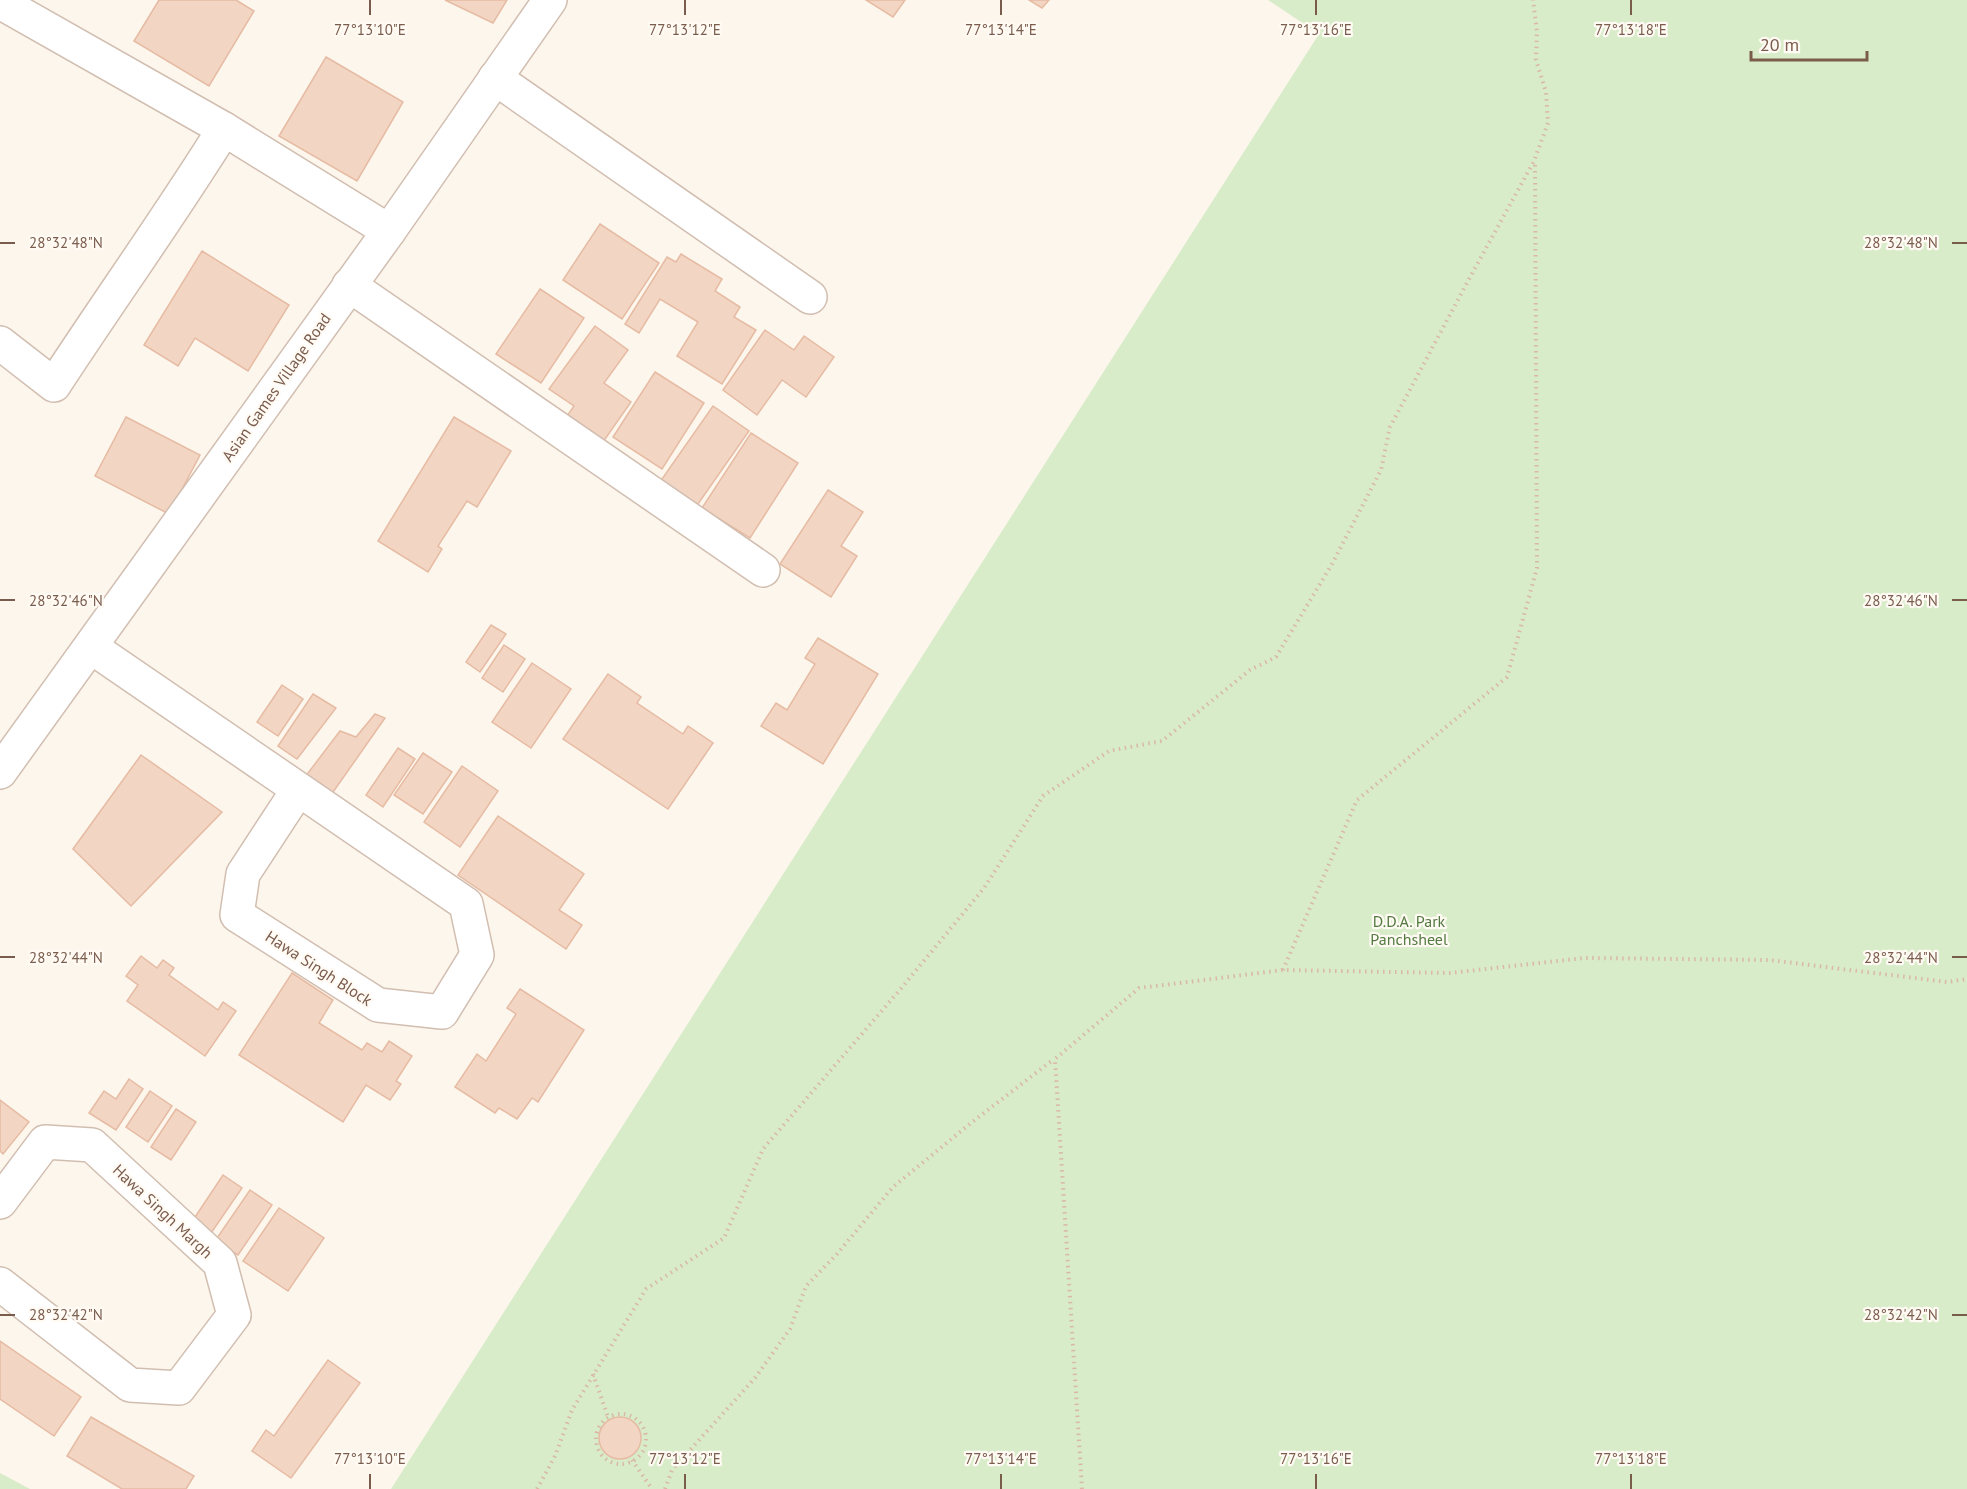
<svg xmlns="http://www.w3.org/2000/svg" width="1967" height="1489" viewBox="0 0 1967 1489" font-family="'PT Sans',sans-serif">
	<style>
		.green { fill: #d8ecc9 }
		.building { fill: #f3d5c3; stroke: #e6bba3; stroke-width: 1.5 }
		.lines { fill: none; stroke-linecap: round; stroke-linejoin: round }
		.street-casing { stroke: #d1beb0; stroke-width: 36 }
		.path { stroke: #d9b8a5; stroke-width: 4; stroke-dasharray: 1.5 4.5; stroke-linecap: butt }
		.street { stroke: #fff; stroke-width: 33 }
		.ticks { fill: none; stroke: #7a5c4d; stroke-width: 2 }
		.labels { text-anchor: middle; stroke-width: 4.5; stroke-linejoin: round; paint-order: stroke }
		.street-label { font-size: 16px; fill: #7a5c4d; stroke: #fffaf3 }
		.park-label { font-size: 16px; fill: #537a41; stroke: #fffaf3 }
		.ticks-label { font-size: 15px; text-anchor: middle; fill: #7a5c4d; stroke: #fffaf3; stroke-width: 4.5; stroke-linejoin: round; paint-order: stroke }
	</style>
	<rect width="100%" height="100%" fill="#fdf6ec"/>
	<!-- green -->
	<g class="green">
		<path d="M1268 0H1967V1489H391L1319 34Z"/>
		<path d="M0 1473 30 1489H0Z"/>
	</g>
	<!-- building -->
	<g class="building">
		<path d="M159 0H236L254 11 209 86 134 41Z"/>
		<path d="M445 0H507L493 23Z"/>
		<path d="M866 0H905L893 17Z"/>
		<path d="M1029 0H1049L1042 8Z"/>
		<path d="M326 57 403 102 357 181 279 136Z"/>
		<path d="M600 224 659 263 622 319 563 280Z"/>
		<path d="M202 251 289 305 248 371 195 338 178 366 144 345Z"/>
		<path d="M681 254 722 279 715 291 740 307 734 317 756 330 722 384 677 356 698 322 660 299 639 333 625 324 667 257 676 262Z"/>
		<path d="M540 289 584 318 541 383 496 354Z"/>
		<path d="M595 326 628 350 604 383 631 402 603 442 567 416 574 406 549 389Z"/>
		<path d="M765 330 794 350 804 336 834 357 806 397 782 380 757 415 723 390Z"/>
		<path d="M655 372 704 403 662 469 613 437Z"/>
		<path d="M713 406 749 431 691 514 655 489Z"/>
		<path d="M126 417 200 455 169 514 95 476Z"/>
		<path d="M454 417 511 451 477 507 467 501 438 546 442 549 428 572 378 541Z"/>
		<path d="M751 433 798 463 750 538 702 508Z"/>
		<path d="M828 490 863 512 841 546 857 556 831 597 780 564Z"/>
		<path d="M491 625 506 634 480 672 466 662Z"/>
		<path d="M818 638 878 674 823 764 761 726 776 703 787 710 815 664 805 658Z"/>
		<path d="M504 645 525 659 503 692 482 678Z"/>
		<path d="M532 663 571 689 531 748 492 722Z"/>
		<path d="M608 674 641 697 637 703 683 734 688 726 713 743 668 809 563 739Z"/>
		<path d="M282 685 303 699 278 736 257 722Z"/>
		<path d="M313 694 336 708 297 759 278 746Z"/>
		<path d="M375 714 385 718 331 795 305 777 340 731 356 737Z"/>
		<path d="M398 748 415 759 383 807 366 795Z"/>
		<path d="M423 753 452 772 423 814 394 795Z"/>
		<path d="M141 755 222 812 131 906 73 849Z"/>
		<path d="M462 766 498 791 460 847 424 822Z"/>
		<path d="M498 816 584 874 559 910 582 925 566 949 458 875Z"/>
		<path d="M141 956 157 968 163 960 174 968 169 975 218 1010 223 1002 236 1011 205 1056 127 1001 138 985 126 976Z"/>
		<path d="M292 973 333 1000 319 1023 362 1050 367 1043 382 1052 389 1041 412 1056 396 1081 401 1084 390 1100 366 1085 343 1122 239 1055Z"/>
		<path d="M520 989 584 1030 538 1102 532 1098 517 1119 499 1108 495 1113 455 1087 477 1054 486 1061 516 1014 507 1008Z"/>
		<path d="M129 1079 143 1089 116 1130 89 1113 104 1091 116 1099Z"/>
		<path d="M150 1091 172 1106 148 1142 126 1127Z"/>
		<path d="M0 1100 29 1122 3 1154 0 1151Z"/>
		<path d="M176 1109 196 1122 171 1160 151 1147Z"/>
		<path d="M223 1175 242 1188 207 1239 189 1226Z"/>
		<path d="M250 1190 272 1205 238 1255 215 1241Z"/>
		<path d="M279 1208 324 1238 288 1291 243 1261Z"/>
		<path d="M0 1341 81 1397 54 1436 0 1399Z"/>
		<path d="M328 1360 360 1383 291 1478 252 1451 266 1430 274 1436Z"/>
		<circle cx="620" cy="1438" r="21"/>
		<path d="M91 1417 194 1476 186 1489H122L67 1456Z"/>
	</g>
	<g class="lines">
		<defs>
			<g id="street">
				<path d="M0 2 224 129 389 231"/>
				<path d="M495 78 810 297"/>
				<path d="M349 285 763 570"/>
				<path d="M0 343 54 385C110 299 170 216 224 129"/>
				<path d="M91 647 466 904 477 955 442 1012 378 1005 237 915 243 874 298 790"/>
				<path d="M0 772 389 231 550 0"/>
				<path d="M0 1202 45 1142 92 1145 220 1263 234 1315 179 1388 130 1385 0 1284"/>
			</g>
		</defs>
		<!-- street casing -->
		<use href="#street" class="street-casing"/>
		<!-- path -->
		<g class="path">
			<path d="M1283 970 1357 800 1507 677 1537 568 1535 164"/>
			<path d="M593 1374 608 1417"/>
			<circle cx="621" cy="1439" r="25"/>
			<path d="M632 1460 652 1489"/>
			<path d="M537 1489 555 1456 572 1410 646 1289 724 1238 763 1149 904 985 984 888 1043 796 1109 751 1162 741 1250 670 1276 657 1332 564 1381 470 1390 427 1468 281 1534 161 1548 123 1546 92 1536 60 1537 32 1533 0"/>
			<path d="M665 1489 672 1470 755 1378 790 1329 806 1286 837 1254 893 1187 971 1123 1054 1059"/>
			<path d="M1082 1489 1055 1059 1139 988 1283 970 1450 973 1584 958 1769 960 1947 982 1967 979"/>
		</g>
		<!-- street -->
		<use href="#street" class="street"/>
	</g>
	<!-- ticks -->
	<path class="ticks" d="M370 0V15M685 0V15M1001 0V15M1316 0V15M1631 0V15M0 243H15M1952 243H1967M0 600H15M1952 600H1967M0 957H15M1952 957H1967M0 1315H15M1952 1315H1967M370 1474V1489M685 1474V1489M1001 1474V1489M1316 1474V1489M1631 1474V1489"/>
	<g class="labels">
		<!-- street labels -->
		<g class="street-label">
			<text transform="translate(276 387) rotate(-55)" y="6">Asian Games Village Road</text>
			<text transform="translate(319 968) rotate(33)" y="6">Hawa Singh Block</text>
			<text transform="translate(163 1211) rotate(43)" y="6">Hawa Singh Margh</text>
		</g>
		<!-- park labels -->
		<g class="park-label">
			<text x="1409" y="927">D.D.A. Park<tspan x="1409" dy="18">Panchsheel</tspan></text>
		</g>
	</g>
	<g class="ticks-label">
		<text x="370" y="35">77°13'10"E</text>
		<text x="685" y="35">77°13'12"E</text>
		<text x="1001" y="35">77°13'14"E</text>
		<text x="1316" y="35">77°13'16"E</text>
		<text x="1631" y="35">77°13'18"E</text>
		<text x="66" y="248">28°32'48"N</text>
		<text x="1901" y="248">28°32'48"N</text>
		<text x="66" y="606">28°32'46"N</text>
		<text x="1901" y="606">28°32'46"N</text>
		<text x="66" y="963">28°32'44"N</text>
		<text x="1901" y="963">28°32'44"N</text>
		<text x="66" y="1320">28°32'42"N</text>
		<text x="1901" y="1320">28°32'42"N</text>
		<text x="370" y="1464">77°13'10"E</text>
		<text x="685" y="1464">77°13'12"E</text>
		<text x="1001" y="1464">77°13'14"E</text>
		<text x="1316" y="1464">77°13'16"E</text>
		<text x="1631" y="1464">77°13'18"E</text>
	</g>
	<!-- scale -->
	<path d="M1751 51v9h116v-9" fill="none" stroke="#7a5c4d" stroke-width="3"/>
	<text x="1760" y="51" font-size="18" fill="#7a5c4d" stroke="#fffaf3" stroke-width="4.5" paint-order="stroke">20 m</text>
</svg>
